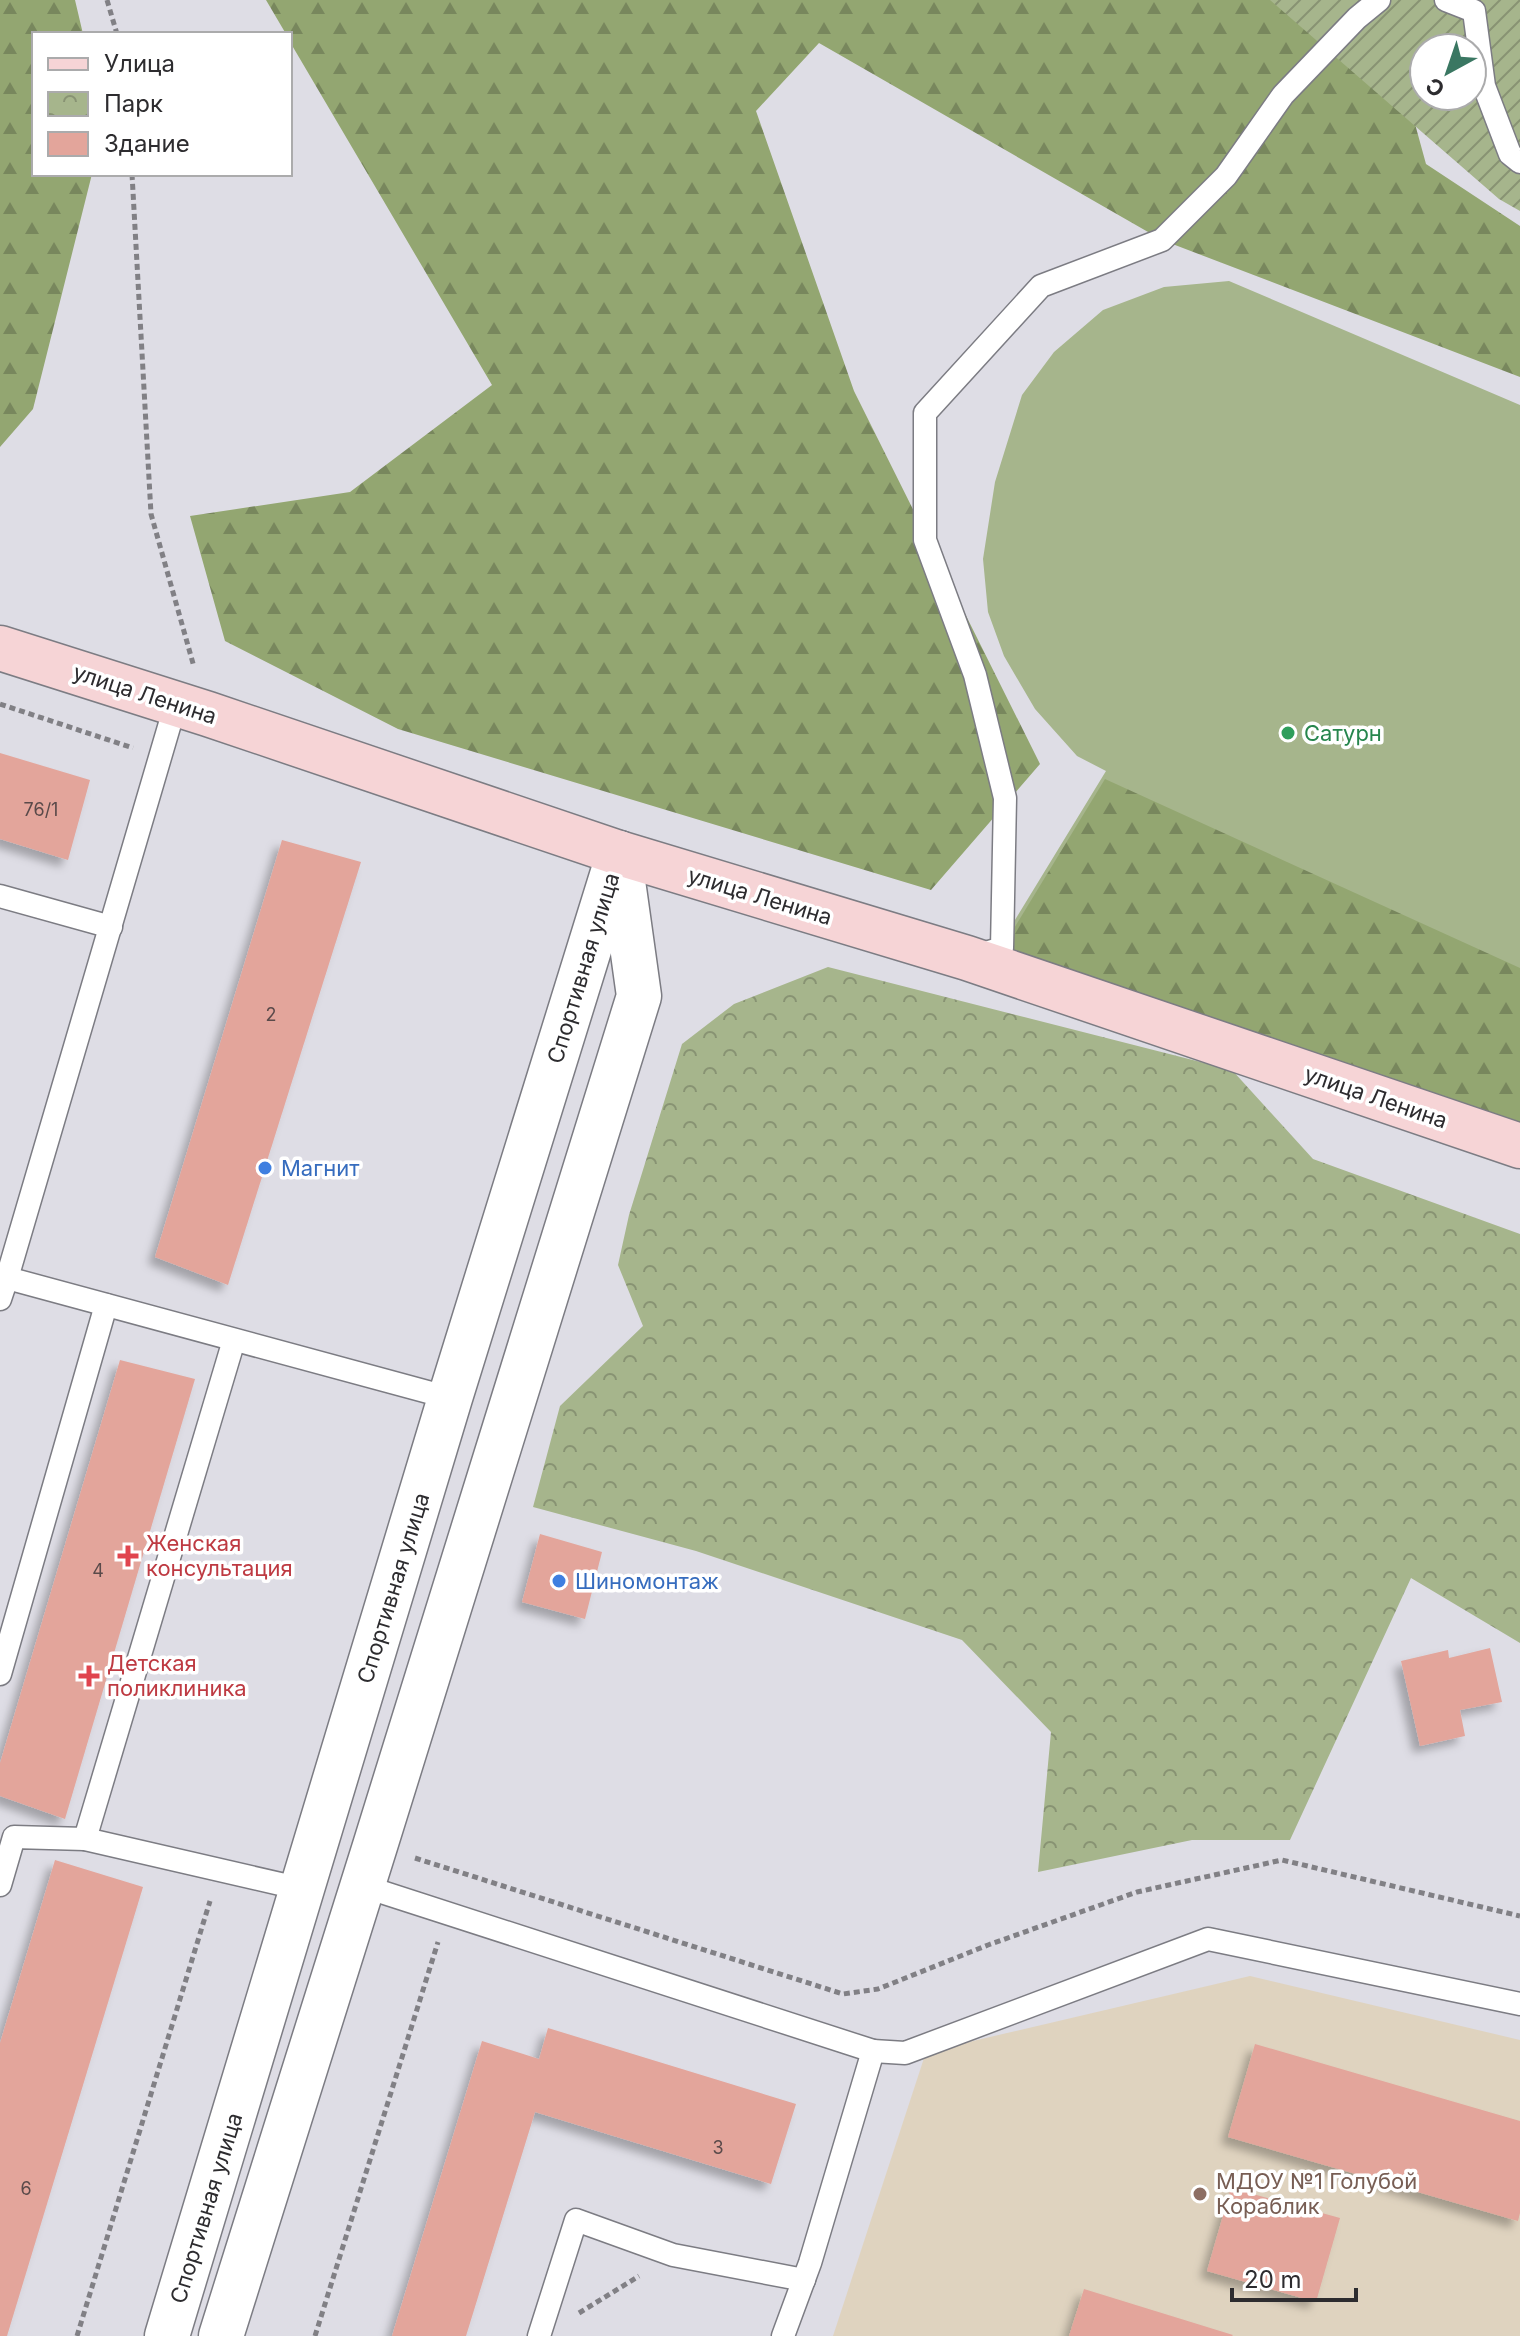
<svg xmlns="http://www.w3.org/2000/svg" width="1520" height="2336" viewBox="0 0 1520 2336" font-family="Inter,sans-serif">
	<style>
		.education { fill: #dfd3bf }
		.grass { fill: #a6b58c }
		.forest { fill: url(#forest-firs) }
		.park { fill: url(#park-crowns) }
		.garden { fill: url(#garden-furrows); fill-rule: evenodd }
		.building { fill: #e3a59b; filter: url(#shadow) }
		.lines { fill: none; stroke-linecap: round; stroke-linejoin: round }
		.lane-casing { stroke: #7c7c83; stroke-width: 25 }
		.street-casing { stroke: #7c7c83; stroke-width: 47 }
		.secondary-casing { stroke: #7c7c83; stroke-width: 47 }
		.path { stroke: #818085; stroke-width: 5; stroke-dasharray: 6 4; stroke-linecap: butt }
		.lane { stroke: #fff; stroke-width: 22 }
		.street { stroke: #fff; stroke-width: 44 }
		.secondary { stroke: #f6d4d6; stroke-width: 44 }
		.leisure-dot { fill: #2e9e5b; stroke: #fff; stroke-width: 3 }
		.shop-dot { fill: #3f7fe0; stroke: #fff; stroke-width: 3 }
		.health-dot { fill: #e0444e; stroke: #fff; stroke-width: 3 }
		.education-dot { fill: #8d6e63; stroke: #fff; stroke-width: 3 }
		.labels { text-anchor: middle; stroke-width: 7; stroke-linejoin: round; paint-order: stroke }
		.number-label { font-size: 18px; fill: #5a4a4a }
		.street-label { font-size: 22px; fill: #2d2c2f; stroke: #fff }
		.leisure-label { font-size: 22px; fill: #27864d; stroke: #fff; text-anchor: start }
		.shop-label { font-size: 22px; fill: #366cbe; stroke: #fff; text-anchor: start }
		.health-label { font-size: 22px; fill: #be3a42; stroke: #fff; text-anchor: start }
		.education-label { font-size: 22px; fill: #785e54; stroke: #fff; text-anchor: start }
	</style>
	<defs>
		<pattern id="forest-firs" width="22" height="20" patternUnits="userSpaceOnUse" patternTransform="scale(2)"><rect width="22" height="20" fill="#93a671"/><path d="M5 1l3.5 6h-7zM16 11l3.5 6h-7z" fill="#78875d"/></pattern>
		<pattern id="park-crowns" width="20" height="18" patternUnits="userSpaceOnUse" patternTransform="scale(2)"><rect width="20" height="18" fill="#a6b58c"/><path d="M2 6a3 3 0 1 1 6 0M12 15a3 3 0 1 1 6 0" fill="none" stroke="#889373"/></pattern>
		<pattern id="garden-furrows" width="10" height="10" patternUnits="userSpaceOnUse" patternTransform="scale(2)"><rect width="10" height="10" fill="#a6b58c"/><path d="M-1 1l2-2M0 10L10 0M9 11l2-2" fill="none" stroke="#889373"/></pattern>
		<filter id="shadow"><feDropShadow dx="-7" dy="7" stdDeviation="4" flood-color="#0004"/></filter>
	</defs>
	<rect width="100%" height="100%" fill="#dedde5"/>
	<!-- education -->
	<path class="education" d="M1250 1976 1520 2040V2336H833L926 2052Z"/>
	<!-- grass -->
	<path class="grass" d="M1229 281 1520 405V1140L993 956 1106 771 1077 756 1035 709 1004 656 988 612 983 559 995 482 1022 395 1054 352 1103 310 1164 287Z"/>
	<!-- forest -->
	<g class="forest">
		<path d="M0 0H75L83 34H34V174H92L33 409 0 447Z"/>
		<path d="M266 0H1381L1426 164 1520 226V377L1162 240 819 43 756 111 854 391 1040 764 931 890 398 729 225 641 190 516 350 492 492 385 290 42V34H286Z"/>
		<path d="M1105 779 1520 968V1125L1002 948Z"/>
	</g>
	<!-- park -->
	<path class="park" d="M828 967 1232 1070 1313 1159 1520 1234V1643L1411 1578 1290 1840H1192L1038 1872 1051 1732 962 1640 696 1551 533 1507 560 1406 643 1326 618 1265 629 1215 682 1044 734 1004Z"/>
	<!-- garden -->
	<path class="garden" d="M1270 0H1520V211L1499 199ZM1424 48H1472V96H1424Z"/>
	<!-- building -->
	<g class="building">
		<path d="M0 753 90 780 68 860 0 839Z"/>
		<path d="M282 840 361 862 228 1285 155 1257Z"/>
		<path d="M120 1360 195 1379 65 1819 0 1796V1763Z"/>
		<path d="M540 1534 602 1552 585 1619 522 1602Z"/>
		<path d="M1490 1648 1502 1702 1460 1710 1465 1736 1420 1746 1401 1661 1448 1650 1449 1658Z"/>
		<path d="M55 1860 143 1887 7 2336H0V2043Z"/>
		<path d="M548 2028 796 2104 771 2184 535 2112 466 2336H392L482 2041 539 2059Z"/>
		<path d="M1255 2044 1520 2121V2213L1518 2221 1228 2137Z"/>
		<path d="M1231 2188 1340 2218 1316 2302 1207 2271Z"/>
		<path d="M1084 2289 1233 2335 1232 2336H1069Z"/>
	</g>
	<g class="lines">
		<defs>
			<g id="lane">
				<path d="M1446 0 1474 11 1484 86 1510 154 1520 162"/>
				<path d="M0 896 111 927"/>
				<path d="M976 956 1002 948 1005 798 975 675 925 540V413L1041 286 1162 240 1226 176 1283 95 1357 18 1379 0"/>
				<path d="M7 1278 176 703"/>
				<path d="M0 1299 7 1278 450 1398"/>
				<path d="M0 1674 106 1305"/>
				<path d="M85 1839 234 1340"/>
				<path d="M0 1885 14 1837 85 1839 302 1889"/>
				<path d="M363 1886 873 2051 810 2263 783 2336"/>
				<path d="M873 2051 905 2053 1208 1939 1520 2004"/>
				<path d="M539 2336 576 2220 673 2255 804 2280"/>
			</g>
			<g id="street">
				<path d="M167 2336 450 1398 619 853"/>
				<path d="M221 2336 375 1846 639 996 621 867"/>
			</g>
			<path id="secondary" d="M0 648 208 714 619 853 967 958 1520 1146"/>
		</defs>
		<!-- lane casing -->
		<use href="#lane" class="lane-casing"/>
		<!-- street casing -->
		<use href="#street" class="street-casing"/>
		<!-- secondary casing -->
		<use href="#secondary" class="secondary-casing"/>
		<!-- path -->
		<g class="path">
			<path d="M107 0 117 34"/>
			<path d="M132 174 151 514 194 667"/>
			<path d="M0 704 133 748"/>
			<path d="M415 1858 843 1994 878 1989 988 1945 1137 1892 1282 1860 1520 1916"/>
			<path d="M579 2313 639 2276"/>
			<path d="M77 2336 210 1901"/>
			<path d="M315 2336 438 1942"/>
		</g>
		<!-- lane -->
		<use href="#lane" class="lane"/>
		<!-- street -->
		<use href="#street" class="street"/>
		<!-- secondary -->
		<use href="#secondary" class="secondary"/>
	</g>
	<!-- markers -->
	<circle class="leisure-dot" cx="1288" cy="733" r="8"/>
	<g class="shop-dot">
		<circle cx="265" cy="1168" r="8"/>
		<circle cx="559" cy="1581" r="8"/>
	</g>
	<g class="health-dot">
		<path d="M124 1544h8v8h8v8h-8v8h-8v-8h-8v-8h8z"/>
		<path d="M85 1664h8v8h8v8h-8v8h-8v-8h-8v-8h8z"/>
	</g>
	<circle class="education-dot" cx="1200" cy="2194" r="8"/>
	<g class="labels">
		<!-- number labels -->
		<g class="number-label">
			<text x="41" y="816">76/1</text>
			<text x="271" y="1021">2</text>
			<text x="98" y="1577">4</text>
			<text x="718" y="2154">3</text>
			<text x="26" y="2195">6</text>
		</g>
		<!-- street labels -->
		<g class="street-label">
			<text transform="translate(145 694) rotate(18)" y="8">улица Ленина</text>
			<text transform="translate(760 896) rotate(17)" y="8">улица Ленина</text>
			<text transform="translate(583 968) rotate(-73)" y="8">Спортивная улица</text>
			<text transform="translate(1376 1097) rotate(19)" y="8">улица Ленина</text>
			<text transform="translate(393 1588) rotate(-73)" y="8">Спортивная улица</text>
			<text transform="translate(206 2208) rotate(-73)" y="8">Спортивная улица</text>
		</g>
		<!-- leisure labels -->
		<g class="leisure-label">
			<text x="1304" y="741">Сатурн</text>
		</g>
		<!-- shop labels -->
		<g class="shop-label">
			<text x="281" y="1176">Магнит</text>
			<text x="575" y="1589">Шиномонтаж</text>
		</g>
		<!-- health labels -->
		<g class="health-label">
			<text x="146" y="1551">Женская<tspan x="146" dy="25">консультация</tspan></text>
			<text x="107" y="1671">Детская<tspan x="107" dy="25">поликлиника</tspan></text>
		</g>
		<!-- education labels -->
		<g class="education-label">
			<text x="1216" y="2189">МДОУ №1 Голубой<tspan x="1216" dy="25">Кораблик</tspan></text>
		</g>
	</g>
	<!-- legend -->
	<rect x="32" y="32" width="260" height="144" fill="#ffffff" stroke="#ababac" stroke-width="2"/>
	<rect x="48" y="58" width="40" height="12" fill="#f6d4d6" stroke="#ababac" stroke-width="2"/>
	<text x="104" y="72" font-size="24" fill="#2d2c2f">Улица</text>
	<rect x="48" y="92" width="40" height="24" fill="url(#park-crowns)" stroke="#ababac" stroke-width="2"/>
	<text x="104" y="112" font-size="24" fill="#2d2c2f">Парк</text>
	<rect x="48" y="132" width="40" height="24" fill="#e3a59b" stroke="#ababac" stroke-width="2"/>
	<text x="104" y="152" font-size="24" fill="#2d2c2f">Здание</text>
	<!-- north arrow -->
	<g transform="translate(1448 72) rotate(220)"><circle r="38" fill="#ffffff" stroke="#ababac" stroke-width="2"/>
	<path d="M0-6L14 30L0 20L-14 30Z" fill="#3a7762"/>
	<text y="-12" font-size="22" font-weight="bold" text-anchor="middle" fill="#2d2c2f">С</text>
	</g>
	<!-- scale -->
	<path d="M1232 2288v12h124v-12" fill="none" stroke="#2d2c2f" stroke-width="4"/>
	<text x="1244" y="2288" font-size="24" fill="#2d2c2f" stroke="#ffffff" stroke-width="6" paint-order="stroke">20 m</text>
</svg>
